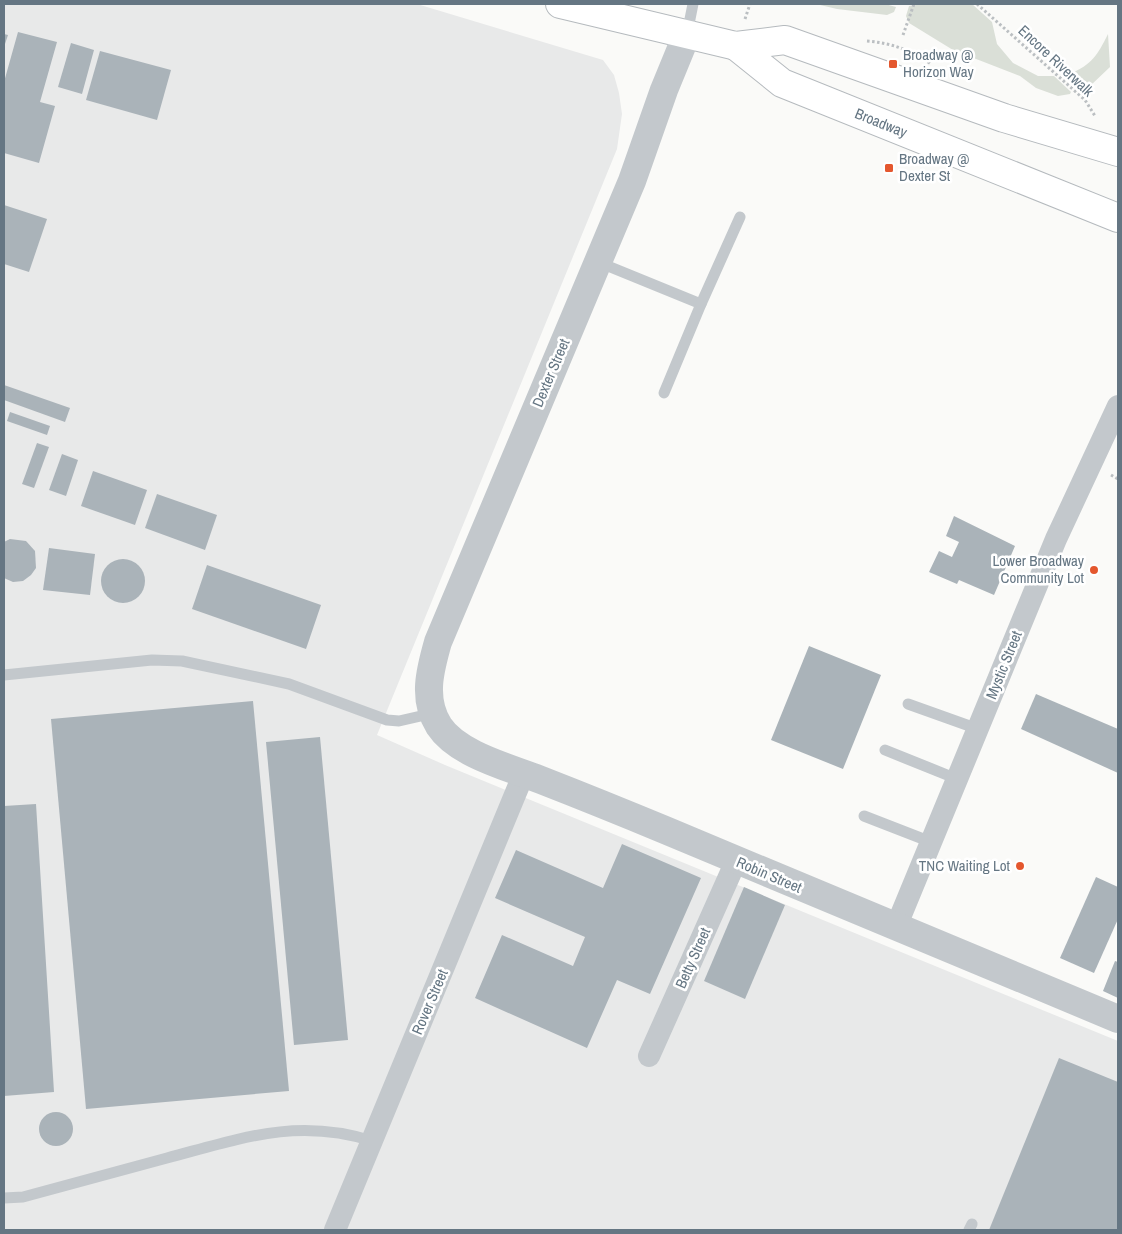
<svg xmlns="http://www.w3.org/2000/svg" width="1122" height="1234" viewBox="0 0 1122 1234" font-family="'Archivo Narrow',sans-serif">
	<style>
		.built { fill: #e8e9e9 }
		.green { fill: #dadfd7 }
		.building { fill: #aab3b9 }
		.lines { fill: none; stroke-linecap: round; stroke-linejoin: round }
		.primary-casing { stroke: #b5babe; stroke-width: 30 }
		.path { stroke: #bbbfc2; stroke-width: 3; stroke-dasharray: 2.5 2.5; stroke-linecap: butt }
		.service { stroke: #c3c8cc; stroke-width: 11 }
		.minor { stroke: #c3c8cc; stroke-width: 22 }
		.tertiary { stroke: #c3c8cc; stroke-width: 28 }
		.primary { stroke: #fff; stroke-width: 28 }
		.poi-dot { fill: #e4572e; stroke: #fff; stroke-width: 2 }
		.labels { text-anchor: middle; stroke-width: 5; stroke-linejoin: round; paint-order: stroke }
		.poi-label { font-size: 15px; fill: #657683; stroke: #fff; text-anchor: start }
		.street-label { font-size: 15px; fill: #657683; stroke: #fff }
	</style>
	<rect width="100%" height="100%" fill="#fafaf8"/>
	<!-- built -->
	<path class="built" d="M4 4H417L603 60 614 75 619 93 622 114 617 149 377 735 445 765 1118 1041V1230H4Z"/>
	<!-- green -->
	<g class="green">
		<path d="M816 4H885L896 7 894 12 887 15 837 9Z"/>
		<path d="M924 4H972L992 22 997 44 1013 63 1038 76H1054L1071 92 1070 94 1058 96 1036 88 1020 76 953 50 909 23 906 16 909 6Z"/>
		<path d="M1108 34 1110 67 1090 86H1084L1070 74C1092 64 1097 56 1108 34Z"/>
	</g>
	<!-- building -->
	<g class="building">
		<path d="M18 32 57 42 40 102 55 106 39 163 4 153V82Z"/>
		<path d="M4 34 8 35 4 47Z"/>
		<path d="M71 43 94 50 82 94 58 87Z"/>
		<path d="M100 51 171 70 157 120 86 100Z"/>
		<path d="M4 205 47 219 29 272 4 264Z"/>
		<path d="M4 385 70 408 65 422 4 400Z"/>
		<path d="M10 412 50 426 47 435 7 421Z"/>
		<path d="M37 443 49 447 34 488 22 484Z"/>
		<path d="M62 454 78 460 66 496 49 490Z"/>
		<path d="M93 471 147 490 135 525 81 506Z"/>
		<path d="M157 494 217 515 205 550 145 528Z"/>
		<path d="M954 516 1015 546 994 595 959 580 957 584 929 572 939 551 952 557 959 542 946 536Z"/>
		<path d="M10 539 26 541 35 551 36 568 31 575 23 581 13 582 4 578V542Z"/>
		<path d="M49 548 95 554 90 595 43 590Z"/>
		<circle cx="123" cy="581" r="22"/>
		<path d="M207 565 321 605 306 649 192 609Z"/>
		<path d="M809 646 881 675 843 769 771 740Z"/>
		<path d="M1036 694 1118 729V773L1021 729Z"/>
		<path d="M253 701 289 1091 86 1109 51 719Z"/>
		<path d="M320 737 348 1040 294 1045 266 742Z"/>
		<path d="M36 804 54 1092 4 1096V806Z"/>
		<path d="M622 844 701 878 650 994 617 980 587 1048 475 998 502 935 573 966 585 937 495 898 516 850 603 888Z"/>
		<path d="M1096 877 1118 887V919L1094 973 1060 958Z"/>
		<path d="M744 887 785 905 745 999 704 981Z"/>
		<path d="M1115 961 1118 962V998L1103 991Z"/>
		<path d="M1059 1058 1118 1082V1230H989Z"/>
		<circle cx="56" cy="1129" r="17"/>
	</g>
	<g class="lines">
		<defs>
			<g id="primary">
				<path d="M560 4 736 46 785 40 1004 118 1118 152"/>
				<path d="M736 46 782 83 1118 218"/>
			</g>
		</defs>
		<!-- primary casing -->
		<use href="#primary" class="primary-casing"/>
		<!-- path -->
		<g class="path">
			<path d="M977 4 1085 100 1095 116"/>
			<path d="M745 19 750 4"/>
			<path d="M903 35 914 4"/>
			<path d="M867 41C891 43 911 50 931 64"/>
			<path d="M1111 475 1118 479"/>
		</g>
		<!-- service -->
		<g class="service">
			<path d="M687 34 693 4"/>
			<path d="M598 262 701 304 664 393"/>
			<path d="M701 304 740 217"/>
			<path d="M4 675 152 660 182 661 289 684 387 720 399 721 434 713"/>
			<path d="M908 704 978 729"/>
			<path d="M885 750 957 779"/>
			<path d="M864 816 931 842"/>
			<path d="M4 1198 23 1197C71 1184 119 1171 167 1158 239 1139 297 1117 372 1141"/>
			<path d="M969 1230 972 1224"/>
		</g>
		<!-- minor -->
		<g class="minor">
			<path d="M896 927 1056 539 1118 406"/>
			<path d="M649 1056 736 861"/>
			<path d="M335 1230 524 773"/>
		</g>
		<!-- tertiary -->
		<path class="tertiary" d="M687 34 664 90 632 181 438 642C430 670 422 699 439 726 458 755 511 768 541 780 582 796 624 813 665 830 816 893 967 956 1118 1019"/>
		<!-- primary -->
		<use href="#primary" class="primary"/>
	</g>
	<!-- markers -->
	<g class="poi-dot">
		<rect x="888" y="59" width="10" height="10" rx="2.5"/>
		<rect x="884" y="163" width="10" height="10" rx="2.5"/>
		<circle cx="1094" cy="570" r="5"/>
		<circle cx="1020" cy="866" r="5"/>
	</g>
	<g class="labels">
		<!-- poi labels -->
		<g class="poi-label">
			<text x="903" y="60">Broadway @<tspan x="903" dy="17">Horizon Way</tspan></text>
			<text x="899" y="164">Broadway @<tspan x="899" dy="17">Dexter St</tspan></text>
			<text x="1084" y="566" text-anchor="end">Lower Broadway<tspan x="1084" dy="17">Community Lot</tspan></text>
			<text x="1010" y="871" text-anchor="end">TNC Waiting Lot</text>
		</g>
		<!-- street labels -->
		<g class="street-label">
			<text transform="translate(1056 61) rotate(43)" y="5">Encore Riverwalk</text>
			<text transform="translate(881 123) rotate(22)" y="5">Broadway</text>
			<text transform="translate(551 373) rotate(-67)" y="5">Dexter Street</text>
			<text transform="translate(1004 665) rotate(-68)" y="5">Mystic Street</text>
			<text transform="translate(769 875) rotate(23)" y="5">Robin Street</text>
			<text transform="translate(693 958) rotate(-66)" y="5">Betty Street</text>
			<text transform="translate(430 1002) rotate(-67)" y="5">Rover Street</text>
		</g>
	</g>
	<!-- border -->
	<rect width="1122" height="1234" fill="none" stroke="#657683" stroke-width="10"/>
</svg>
